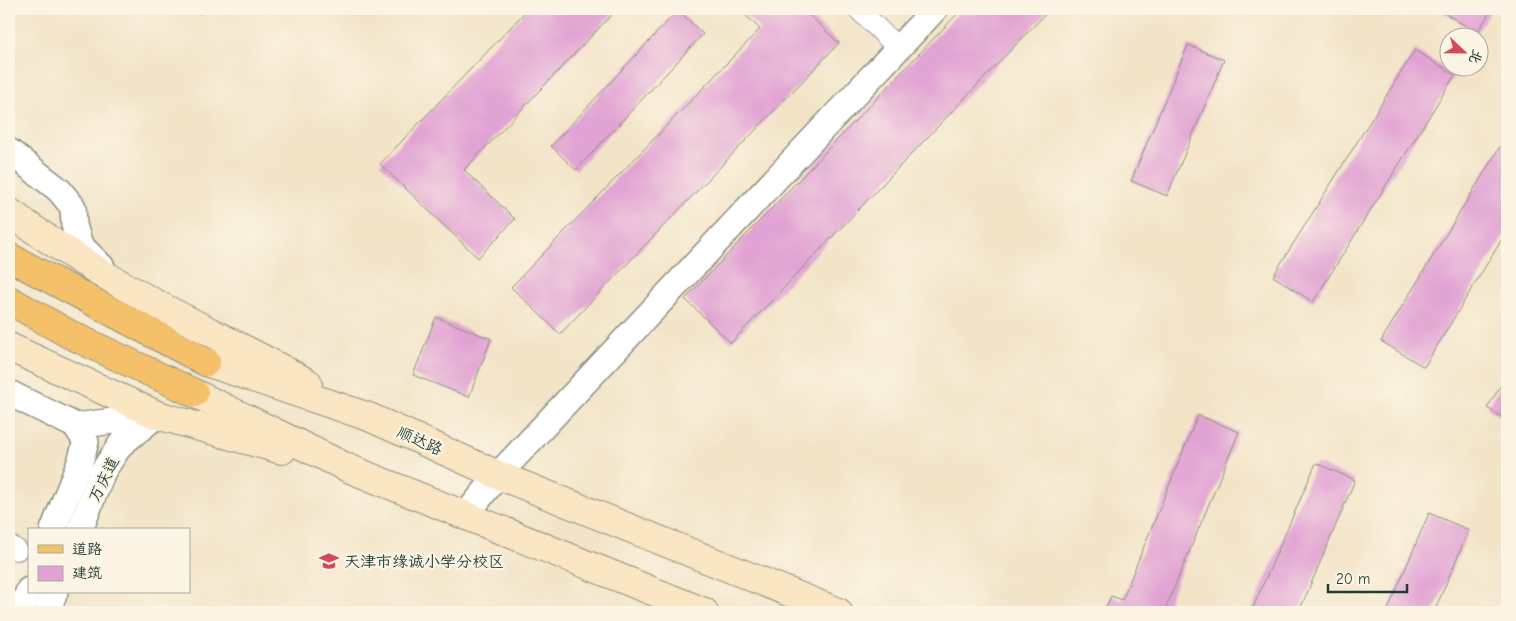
<svg xmlns="http://www.w3.org/2000/svg" width="1516" height="621" viewBox="0 0 1516 621" font-family="'Comic Neue','LXGW WenKai TC',sans-serif">
	<style>
		.building { fill: #e1a3d3 }
		.lines { fill: none; stroke-linecap: round; stroke-linejoin: round }
		.minor-casing { stroke: #89907e; stroke-width: 22 }
		.tertiary-casing { stroke: #89907e; stroke-width: 28 }
		.secondary-casing { stroke: #89907e; stroke-width: 30 }
		.primary-casing { stroke: #89907e; stroke-width: 30 }
		.minor { stroke: #fff; stroke-width: 20 }
		.tertiary { stroke: #fff; stroke-width: 25 }
		.secondary { stroke: #fbe6c4; stroke-width: 28 }
		.primary { stroke: #f4c16b; stroke-width: 28 }
		.labels { text-anchor: middle; stroke-width: 4.5; stroke-linejoin: round; paint-order: stroke }
		.street-label { font-size: 16px; fill: #1f3d34; stroke: #fcf5e5 }
		.poi-label { font-size: 16px; fill: #1f3d34; stroke: #fcf5e5; text-anchor: start }
	</style>
	<rect width="100%" height="100%" fill="#fcf5e5"/>
	<filter id="ink" filterUnits="userSpaceOnUse"><feTurbulence type="fractalNoise" baseFrequency=".02" numOctaves="2"/><feDisplacementMap in="SourceGraphic" scale="10" xChannelSelector="R" yChannelSelector="G"/><feConvolveMatrix kernelMatrix="1 2 1 2 8 2 1 2 1" color-interpolation-filters="sRGB"/></filter>
	<filter id="wash" filterUnits="userSpaceOnUse"><feTurbulence type="fractalNoise" baseFrequency=".0096" numOctaves="4" result="noise"/><feDisplacementMap in="SourceGraphic" scale="20" xChannelSelector="R" yChannelSelector="G"/><feGaussianBlur stdDeviation="1.12" result="paint"/><feColorMatrix in="noise" values="0 0 0 0 0 0 0 0 0 0 0 0 0 0 0 0 0 1.4 0 .05"/><feComposite in="paint" operator="in"/></filter>
	<g filter="url(#wash)">
		<rect width="100%" height="100%" fill="#f3e4c8"/>
		<g id="blocks">
			<!-- building -->
			<g class="building">
				<path d="M195 9H205L200 14Z"/>
				<path d="M528 9H617L464 170 515 219 478 258 380 164Z"/>
				<path d="M739 9H803L839 43 560 334 511 287 760 29Z"/>
				<path d="M962 9H1050L731 343 685 299Z"/>
				<path d="M1438 9H1492L1477 33Z"/>
				<path d="M678 10 703 34 576 170 551 146Z"/>
				<path d="M1188 45 1224 60 1167 196 1131 181Z"/>
				<path d="M1415 50 1455 75 1313 302 1273 276Z"/>
				<path d="M1507 135V231L1424 367 1381 341Z"/>
				<path d="M436 317 491 339 469 397 413 375Z"/>
				<path d="M1507 376V420L1487 408Z"/>
				<path d="M1198 415 1239 432 1164 612H1104L1111 596 1122 600Z"/>
				<path d="M1316 463 1355 480 1299 612H1251Z"/>
				<path d="M1429 513 1469 530 1434 612H1387Z"/>
			</g>
		</g>
	</g>
	<g filter="url(#ink)">
		<use href="#blocks" fill-opacity="0" stroke="#89907e" stroke-width="1"/>
		<g class="lines">
			<defs>
				<g id="minor">
					<path d="M858 9 899 49"/>
					<path d="M9 545 17 550"/>
				</g>
				<g id="tertiary">
					<path d="M9 151 59 190 73 207 74 225 80 245 102 267"/>
					<path d="M9 393 76 426 157 415"/>
					<path d="M465 516 498 475 935 9"/>
					<path d="M53 530 80 462 86 442 76 426"/>
					<path d="M80 530 103 471 121 444 157 415"/>
					<path d="M20 612 29 590"/>
					<path d="M47 612 55 592"/>
				</g>
				<g id="secondary">
					<path d="M9 212C44 237 80 261 117 282 179 318 245 348 308 383"/>
					<path d="M9 347 157 415 282 450"/>
					<path d="M206 362 369 417 498 475 838 612"/>
					<path d="M194 393 348 468 704 612"/>
				</g>
				<g id="primary">
					<path d="M9 257 206 362"/>
					<path d="M9 300 69 334 194 393"/>
				</g>
			</defs>
			<!-- minor casing -->
			<use href="#minor" class="minor-casing"/>
			<!-- tertiary casing -->
			<use href="#tertiary" class="tertiary-casing"/>
			<!-- secondary casing -->
			<use href="#secondary" class="secondary-casing"/>
			<!-- primary casing -->
			<use href="#primary" class="primary-casing"/>
			<!-- minor -->
			<use href="#minor" class="minor"/>
			<!-- tertiary -->
			<use href="#tertiary" class="tertiary"/>
			<!-- secondary -->
			<use href="#secondary" class="secondary"/>
			<!-- primary -->
			<use href="#primary" class="primary"/>
		</g>
	</g>
	<!-- icons -->
	<defs>
		<symbol id="school-bare" viewBox="-9 -9 18 18"><path d="M0-5L7-2L0 1L-7-2ZM-4 1L0 2.5L4 1V4Q0 6-4 4Z" fill="#d1495b" stroke="#fcf5e5" stroke-width="2.5" paint-order="stroke"/></symbol>
	</defs>
	<g fill-rule="evenodd">
		<use href="#school-bare" x="315" y="547" width="28" height="28"/>
	</g>
	<g class="labels">
		<!-- street labels -->
		<g class="street-label">
			<text transform="translate(420 440) rotate(24)" y="6">顺达路</text>
			<text transform="translate(103 479) rotate(-64)" y="6">万庆道</text>
		</g>
		<!-- poi labels -->
		<g class="poi-label">
			<text x="344" y="567">天津市缘诚小学分校区</text>
		</g>
	</g>
	<!-- margin -->
	<rect width="1516" height="621" fill="none" stroke="#fcf5e5" stroke-width="30"/>
	<!-- legend -->
	<rect x="28" y="528" width="162" height="65" fill="#fcf5e5" stroke="#a4ab9e"/>
	<rect x="38" y="545" width="25" height="8" fill="#f4c16b" stroke="#a4ab9e"/>
	<text x="72" y="554" font-size="15" fill="#1f3d34">道路</text>
	<rect x="38" y="566" width="25" height="15" fill="#e1a3d3" stroke="#a4ab9e"/>
	<text x="72" y="578" font-size="15" fill="#1f3d34">建筑</text>
	<!-- north arrow -->
	<g transform="translate(1464 52) rotate(112)"><circle r="24" fill="#fcf5e5" stroke="#a4ab9e"/>
	<path d="M0-4L9 19L0 12L-9 19Z" fill="#d1495b"/>
	<text y="-8" font-size="14" font-weight="bold" text-anchor="middle" fill="#1f3d34">北</text>
	</g>
	<!-- scale -->
	<path d="M1328 584v8h79v-8" fill="none" stroke="#1f3d34" stroke-width="2.5"/>
	<text x="1336" y="584" font-size="15" fill="#1f3d34" stroke="#fcf5e5" stroke-width="4" paint-order="stroke">20 m</text>
</svg>
